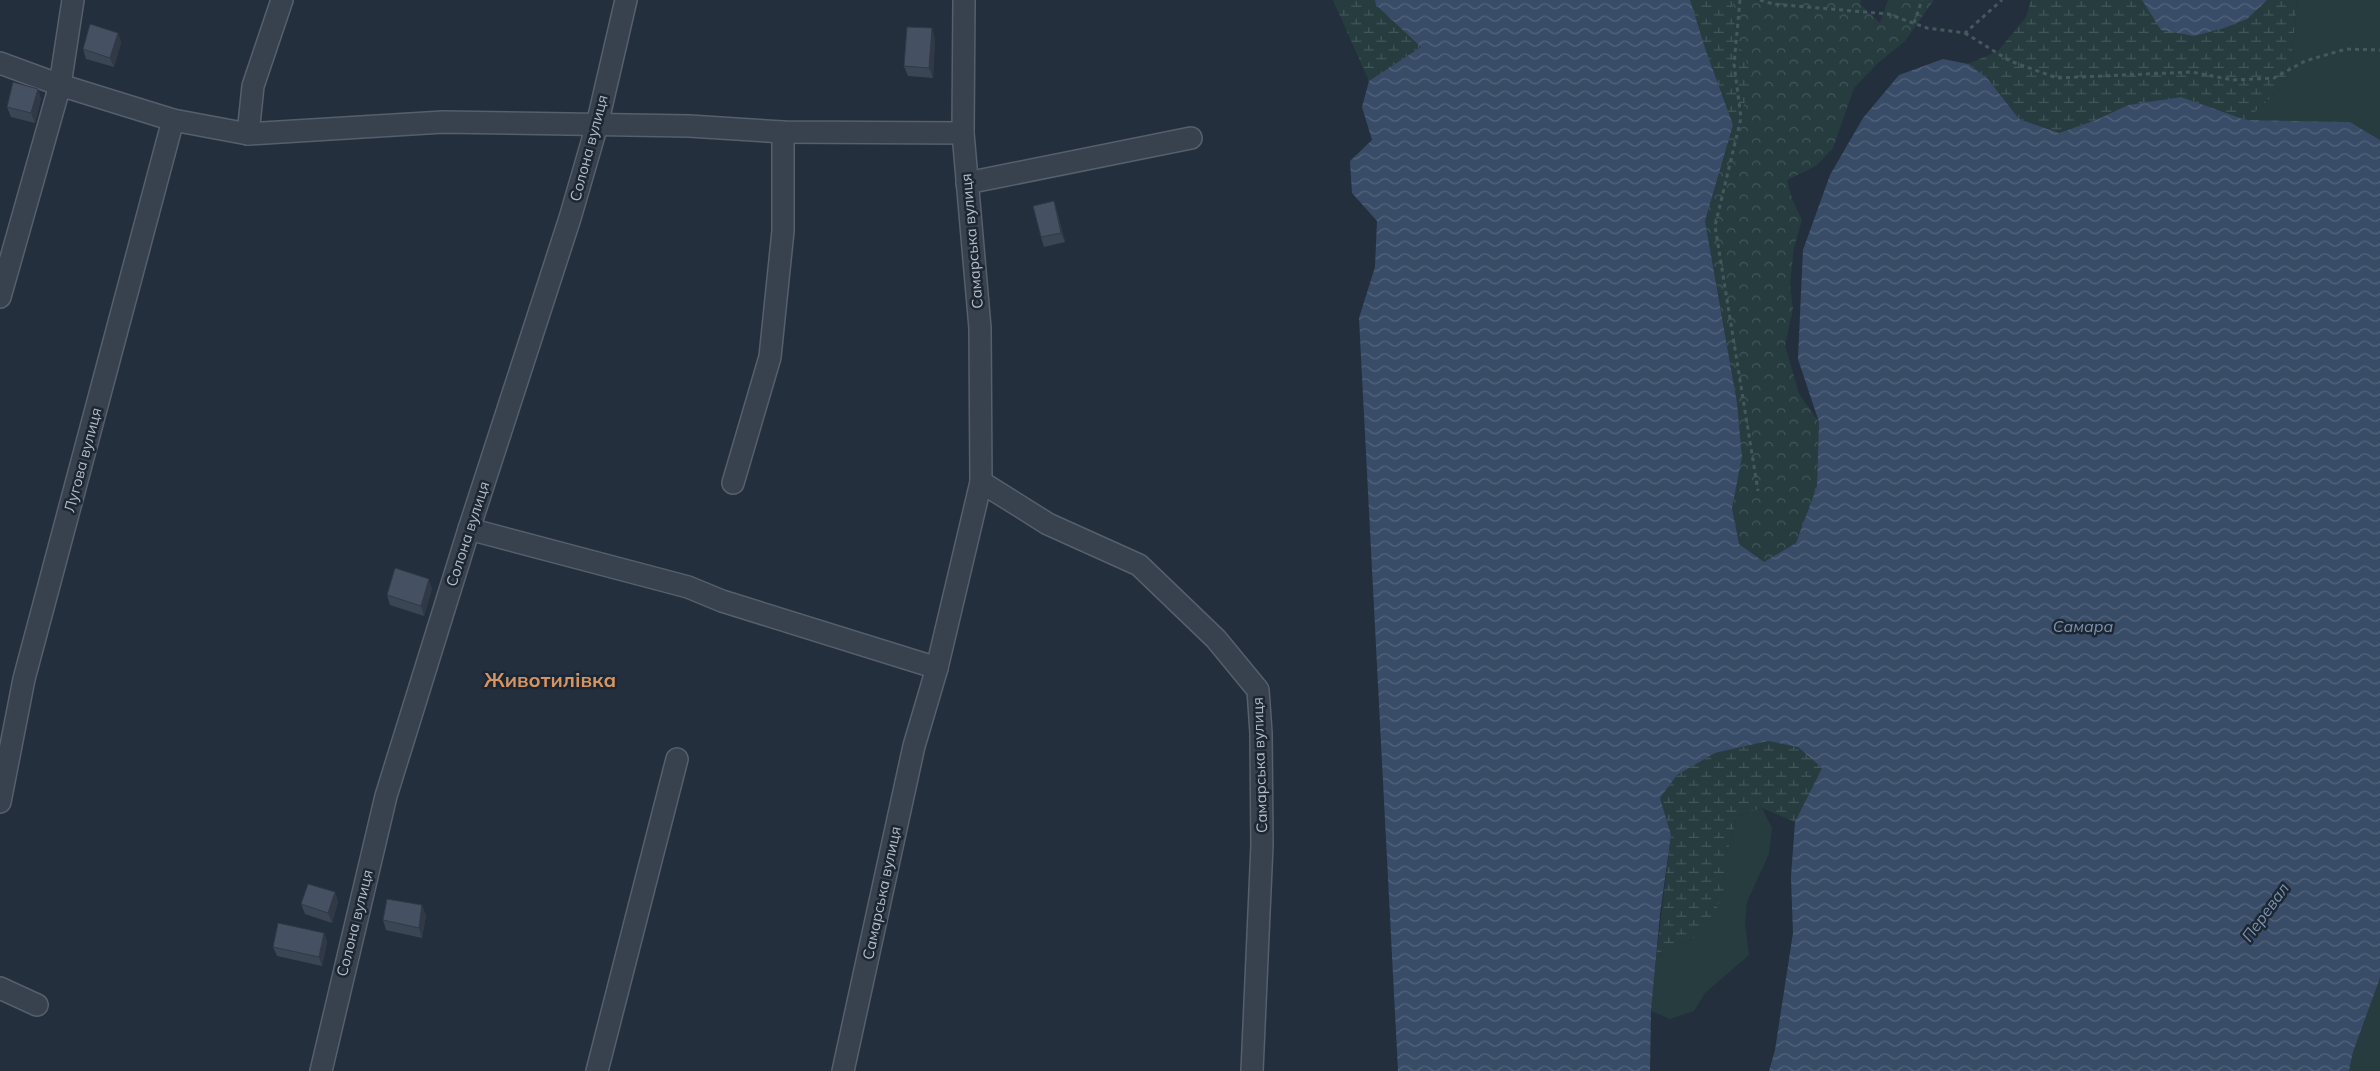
<svg xmlns="http://www.w3.org/2000/svg" width="2380" height="1071" viewBox="0 0 2380 1071" font-family="Mulish,sans-serif">
	<style>
		.green { fill: #263c3f }
		.forest { fill: url(#forest-crowns) }
		.wetland { fill: url(#wetland-marsh) }
		.water { fill: url(#water-waves) }
		.lines { fill: none; stroke-linecap: round; stroke-linejoin: round }
		.minor-casing { stroke: #565f6c; stroke-width: 24 }
		.path { stroke: #44595c; stroke-width: 3; stroke-dasharray: 4 4; stroke-linecap: butt }
		.minor { stroke: #38414e; stroke-width: 21 }
		.wall { fill: #3b4654 }
		.shaded-wall { fill: #303945 }
		.building { fill: #455162; stroke: #303945 }
		.labels { text-anchor: middle; stroke-width: 5; stroke-linejoin: round; paint-order: stroke }
		.street-label { font-size: 15px; fill: #b4bcc9; stroke: #1d2633 }
		.water-label { font-size: 16px; font-style: italic; fill: #7c92b1; stroke: #1d2633 }
		.district-label { font-size: 20px; font-weight: bold; fill: #d59563; stroke: #1d2633 }
	</style>
	<defs>
		<pattern id="forest-crowns" width="20" height="18" patternUnits="userSpaceOnUse" patternTransform="scale(1.25)"><rect width="20" height="18" fill="#263c3f"/><path d="M2 6a3 3 0 1 1 6 0M12 15a3 3 0 1 1 6 0" fill="none" stroke="#435659"/></pattern>
		<pattern id="wetland-marsh" width="20" height="14" patternUnits="userSpaceOnUse" patternTransform="scale(1.25)"><rect width="20" height="14" fill="#263c3f"/><path d="M1 5h8M5 5V1M11 12h8M15 12V8" fill="none" stroke="#435659"/></pattern>
		<pattern id="water-waves" width="16" height="10" patternUnits="userSpaceOnUse" patternTransform="scale(1.25)"><rect width="16" height="10" fill="#394c67"/><path d="M0 5q4-4 8 0t8 0" fill="none" stroke="#53647b"/></pattern>
	</defs>
	<rect width="100%" height="100%" fill="#242f3e"/>
	<!-- green -->
	<g class="green">
		<path d="M2297 0H2380V140L2350 122 2246 120 2280 89 2291 65Z"/>
		<path d="M1762 808 1772 828 1769 854 1747 902 1745 924 1749 955 1705 993 1694 1011 1670 1019 1651 1011 1656 958 1694 938 1725 886 1727 854 1737 816Z"/>
		<path d="M2380 978V1071H2349L2353 1052Z"/>
	</g>
	<!-- forest -->
	<path class="forest" d="M1733 0H1861L1860 4 1880 23 1888 0H1934L1905 41 1878 63 1854 88 1833 148 1816 166 1787 180 1792 199 1802 220 1794 247 1790 285 1793 309 1785 345 1799 394 1819 422 1817 486 1796 543 1764 563 1739 544 1732 508 1742 457 1737 403 1705 221 1733 125 1755 83C1744 56 1732 30 1733 0Z"/>
	<!-- wetland -->
	<g class="wetland">
		<path d="M1333 0H1733C1732 30 1744 56 1755 83L1733 125 1705 51 1421 47 1369 81Z"/>
		<path d="M2031 0H2297L2291 65 2280 89 2246 120 2181 97 2128 105 2096 120 2059 133 2019 119 1987 78 1968 64 1998 51 2026 17Z"/>
		<path d="M1768 741 1798 747 1822 768 1795 822 1762 808 1737 816 1727 854 1725 886 1716 910 1694 938 1656 958 1671 835 1660 798 1677 775 1715 753Z"/>
	</g>
	<!-- water -->
	<g class="water">
		<path d="M1375 0H1690L1706 51 1733 125 1705 221 1737 403 1742 457 1732 508 1739 544 1764 562 1796 543 1817 486 1819 422 1798 359 1803 250 1830 175 1863 118 1899 75 1943 59 1968 64 1987 78 2019 119 2059 133 2096 120 2128 105 2181 97 2246 120 2350 122 2380 140V978L2353 1052 2349 1071H1769L1775 1050 1793 933 1791 877 1795 822 1822 768 1798 747 1768 741 1715 753 1677 775 1660 798 1671 835 1660 914 1651 1011 1650 1071H1398L1359 318 1375 267 1377 221 1352 193 1350 161 1372 140 1362 107 1369 81 1421 47 1376 5Z"/>
		<path d="M2142 0H2267L2247 19 2224 28 2194 36 2161 30Z"/>
	</g>
	<g class="lines">
		<defs>
			<g id="minor">
				<path d="M0 63 60 85 173 120 248 134 443 122 689 126 783 132 963 133"/>
				<path d="M248 134 253 86 282 0"/>
				<path d="M967 183 1191 138"/>
				<path d="M0 297 60 85 73 0"/>
				<path d="M981 482 1048 524 1139 565 1216 639 1258 690 1261 733 1262 845 1252 1071"/>
				<path d="M733 483 770 357 783 231V132"/>
				<path d="M469 529 688 587 722 601 937 668"/>
				<path d="M0 802 24 679 173 120"/>
				<path d="M0 988 37 1005"/>
				<path d="M321 1071 386 796 469 529 570 218 597 125 626 0"/>
				<path d="M597 1071 677 759"/>
				<path d="M843 1071 914 746 937 668 981 482 980 328 963 133 964 0"/>
			</g>
		</defs>
		<!-- minor casing -->
		<use href="#minor" class="minor-casing"/>
		<!-- path -->
		<g class="path">
			<path d="M1740 0 1734 64 1741 118 1715 226 1758 491"/>
			<path d="M1760 0 1773 4 1888 14 1927 28 1965 33 2002 0"/>
			<path d="M1914 23 1922 0"/>
			<path d="M1965 33 2010 61 2057 78 2192 72 2233 80 2274 78 2305 61 2346 49 2380 50"/>
		</g>
		<!-- minor -->
		<use href="#minor" class="minor"/>
	</g>
	<!-- wall -->
	<g class="wall">
		<path d="M118 33 121 43 114 67 86 59 83 49Z"/>
		<path d="M935 38 933 78 908 76 904 66Z"/>
		<path d="M41 98 35 123 11 117 7 107Z"/>
		<path d="M1057 211 1065 242 1044 247 1041 237Z"/>
		<path d="M432 588 424 616 390 605 387 595Z"/>
		<path d="M335 892 338 902 332 923 305 914 301 904Z"/>
		<path d="M426 915 422 938 386 930 383 920Z"/>
		<path d="M324 933 327 942 322 966 277 956 273 947Z"/>
	</g>
	<!-- shaded-wall -->
	<g class="shaded-wall">
		<path d="M932 28 935 38 933 78 929 68Z"/>
		<path d="M118 33 121 43 114 67 110 58Z"/>
		<path d="M38 89 41 98 35 123 31 113Z"/>
		<path d="M1054 201 1057 211 1065 242 1061 233Z"/>
		<path d="M429 579 432 588 424 616 421 606Z"/>
		<path d="M335 892 338 902 332 923 328 913Z"/>
		<path d="M422 905 426 915 422 938 419 928Z"/>
		<path d="M324 933 327 942 322 966 319 957Z"/>
	</g>
	<!-- building -->
	<g class="building">
		<path d="M90 24 118 33 110 58 83 49Z"/>
		<path d="M907 27 932 28 929 68 904 66Z"/>
		<path d="M13 82 38 89 31 113 7 107Z"/>
		<path d="M1054 201 1061 233 1041 237 1033 206Z"/>
		<path d="M395 568 429 579 421 606 387 595Z"/>
		<path d="M308 884 335 892 328 913 301 904Z"/>
		<path d="M387 899 422 905 419 928 383 920Z"/>
		<path d="M278 923 324 933 319 957 273 947Z"/>
	</g>
	<g class="labels">
		<!-- street labels -->
		<g class="street-label">
			<text transform="translate(589 148) rotate(-75)" y="5">Солона вулиця</text>
			<text transform="translate(972 241) rotate(-95)" y="5">Самарська вулиця</text>
			<text transform="translate(83 460) rotate(-75)" y="5">Лугова вулиця</text>
			<text transform="translate(468 534) rotate(-72)" y="5">Солона вулиця</text>
			<text transform="translate(1260 765) rotate(-92)" y="5">Самарська вулиця</text>
			<text transform="translate(882 893) rotate(-78)" y="5">Самарська вулиця</text>
			<text transform="translate(355 923) rotate(-76)" y="5">Солона вулиця</text>
		</g>
		<!-- water labels -->
		<g class="water-label">
			<text x="2083" y="632">Самара</text>
			<text transform="translate(2265 912) rotate(-54)" y="6">Перевал</text>
		</g>
		<!-- district labels -->
		<g class="district-label">
			<text x="550" y="687">Животилівка</text>
		</g>
	</g>
</svg>
